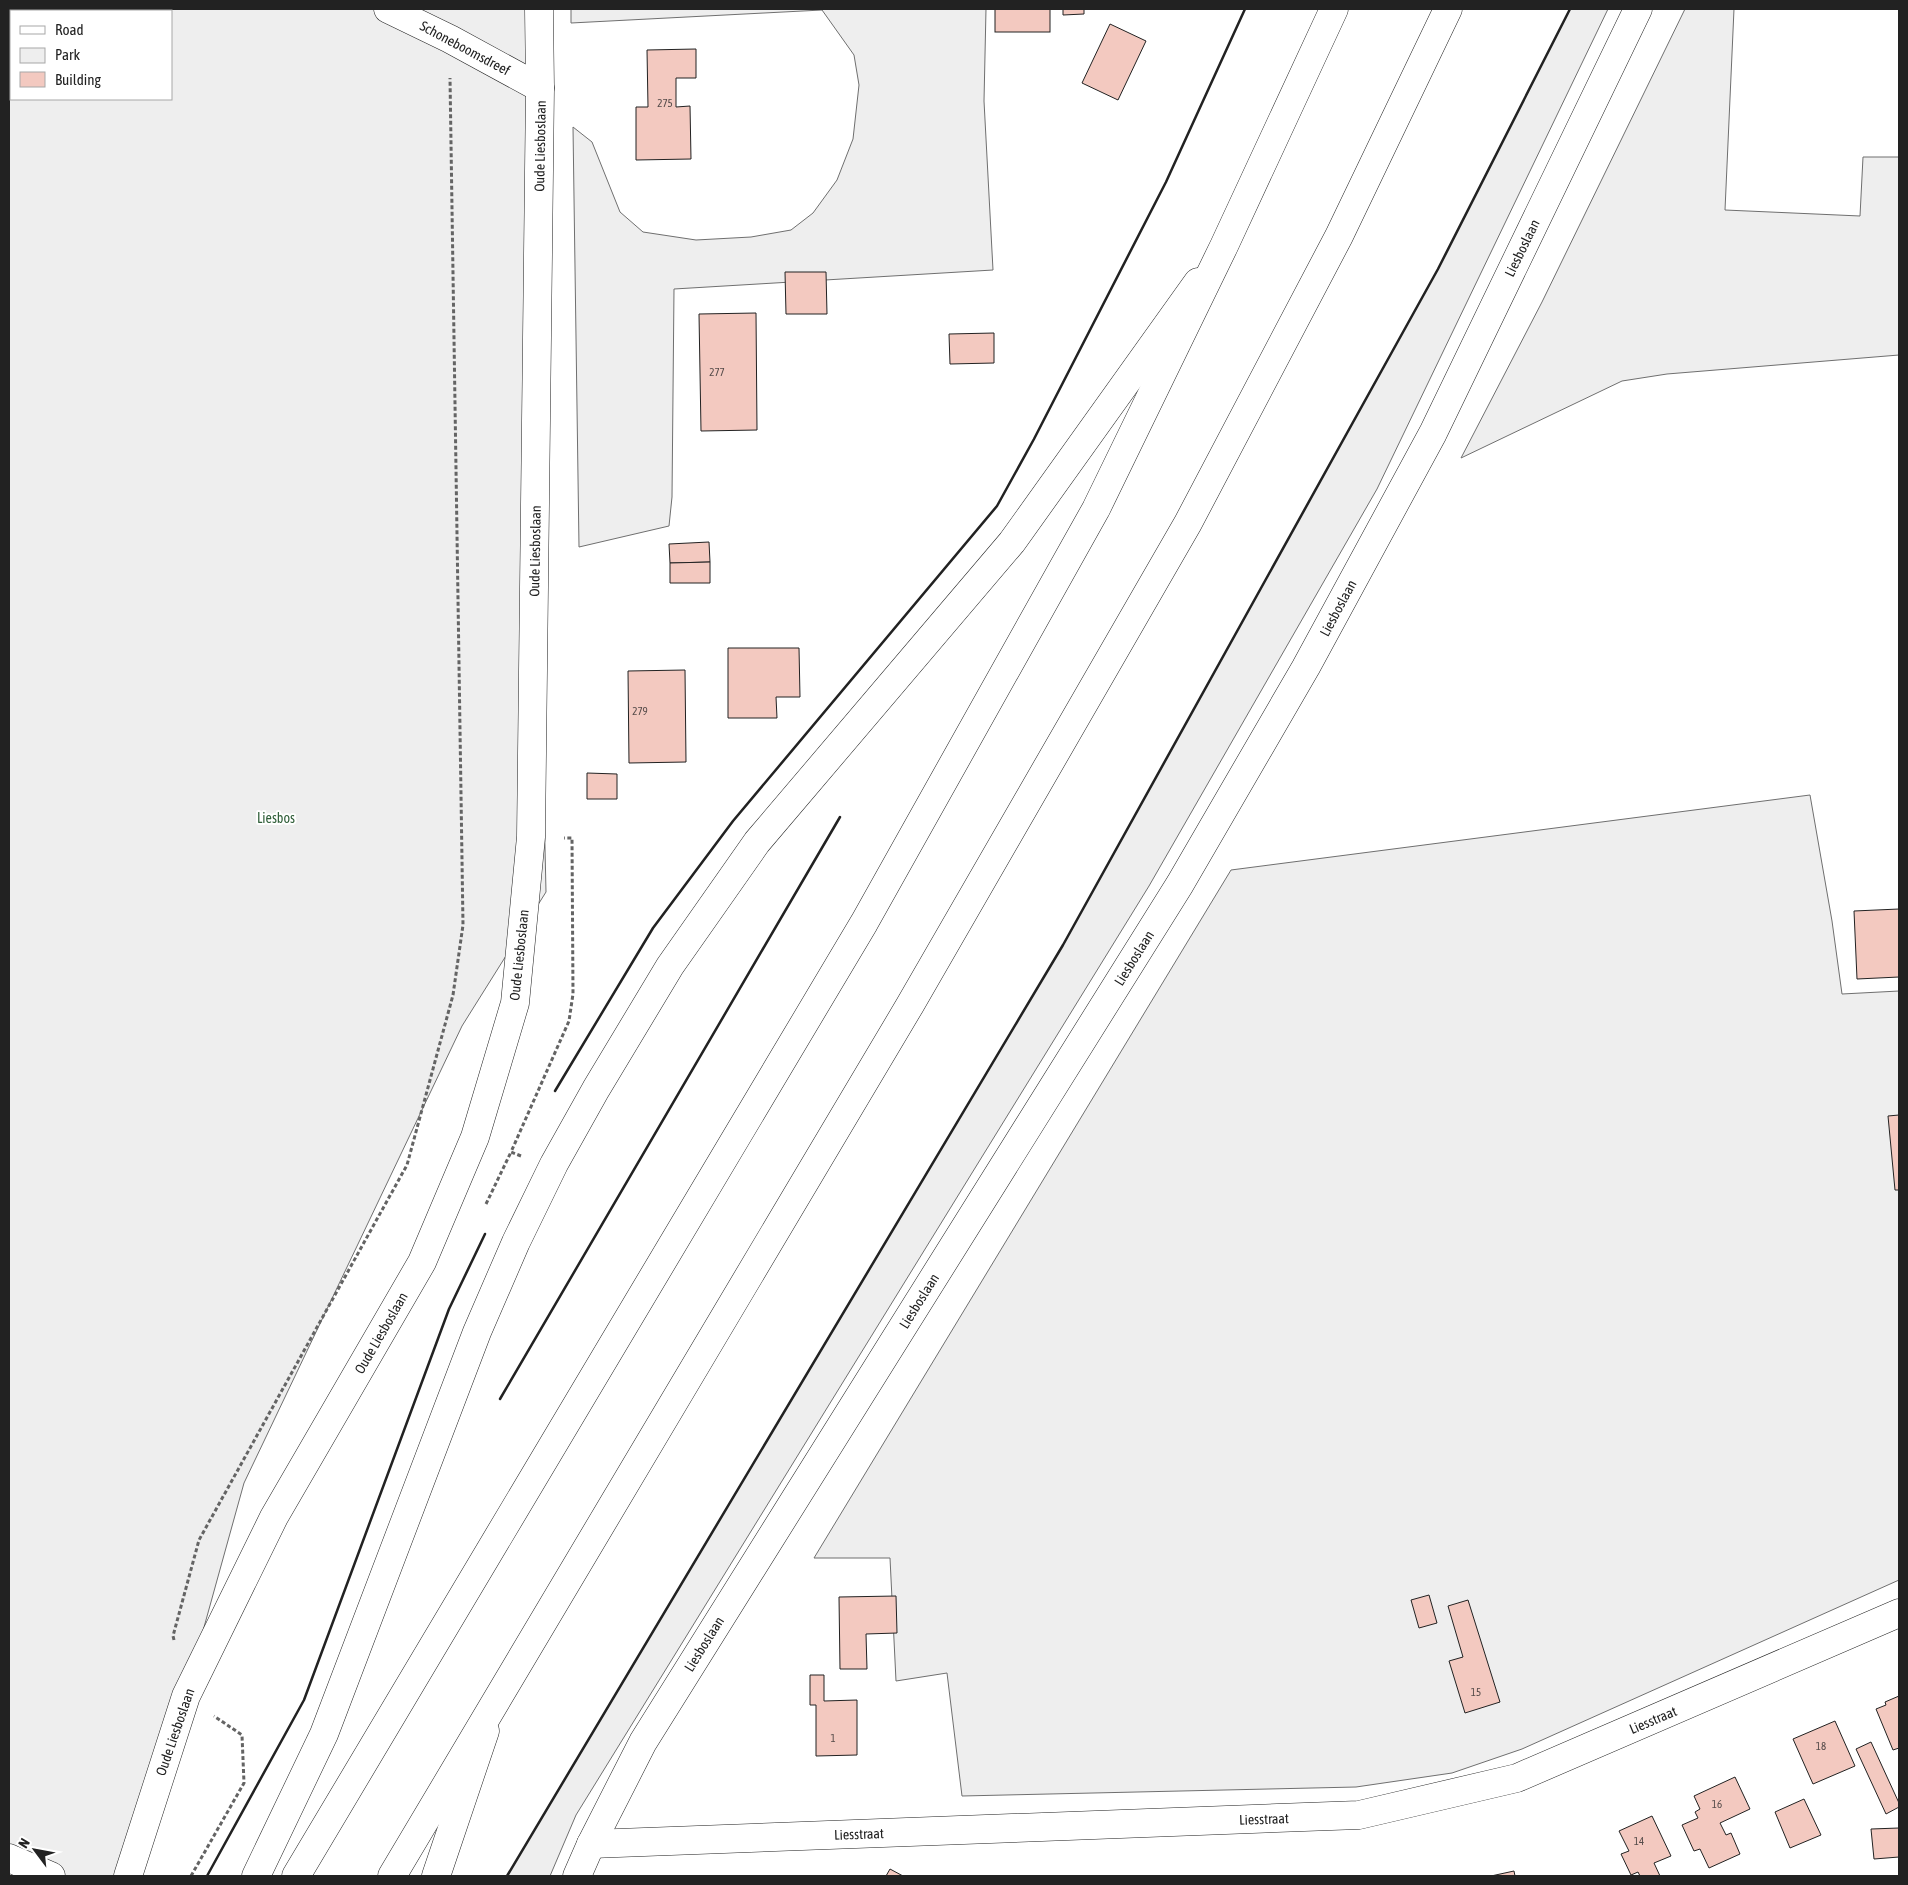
<svg xmlns="http://www.w3.org/2000/svg" width="1908" height="1885" viewBox="0 0 1908 1885" font-family="'Asap Condensed',sans-serif">
	<style>
		.green { fill: #eee; stroke: #6f6f6f; fill-rule: evenodd }
		.building { fill: #f3c9c0; stroke: #222 }
		.lines { fill: none; stroke-linecap: round; stroke-linejoin: round }
		.minor-casing { stroke: #222; stroke-width: 29 }
		.highway-casing { stroke: #222; stroke-width: 29 }
		.path { stroke: #646464; stroke-width: 3; stroke-dasharray: 4 2.5; stroke-linecap: butt }
		.minor { stroke: #fff; stroke-width: 28 }
		.highway { stroke: #fff; stroke-width: 28 }
		.wall { stroke: #222; stroke-width: 2.5 }
		.labels { text-anchor: middle; stroke-width: 4; stroke-linejoin: round; paint-order: stroke }
		.number-label { font-size: 11px; fill: #564c4a }
		.street-label { font-size: 14px; fill: #222; stroke: #fff }
		.park-label { font-size: 14px; fill: #2f5e38; stroke: #fff }
	</style>
	<rect width="100%" height="100%" fill="#fff"/>
	<!-- green -->
	<g class="green">
		<path d="M9 9H526L546 892 462 1026 244 1483 135 1876H9ZM11 11H171V99H11Z"/>
		<path d="M571 9H986L984 101 993 270 674 289 672 497 669 526 579 547 573 127 592 142 620 212 643 232 696 240 751 237 791 230 813 213 837 180 853 139 859 85 854 55 822 10 571 23Z"/>
		<path d="M1570 9H1608L1377 489 1149 886 576 1815 550 1876H507L1063 945 1438 269Z"/>
		<path d="M1685 9H1734L1725 210 1860 216 1863 157H1899V355L1667 374 1622 381 1461 458 1542 302Z"/>
		<path d="M1810 795 1832 921 1842 994 1899 991V1580L1522 1749 1452 1773 1356 1787 962 1796 947 1673 896 1681 890 1558H814L1231 870Z"/>
	</g>
	<!-- building -->
	<g class="building">
		<rect x="995" y="9" width="55" height="23"/>
		<path d="M1063 9H1084V14L1063 15Z"/>
		<path d="M1110 24 1146 41 1118 100 1082 83Z"/>
		<path d="M696 49V78H676V107L690 106 691 159 636 160V107H648L647 50Z"/>
		<path d="M785 272H826L827 314H786Z"/>
		<path d="M756 313 757 430 701 431 699 314Z"/>
		<path d="M994 333V363L950 364 949 334Z"/>
		<path d="M709 542 710 562 670 563 669 544Z"/>
		<path d="M710 562V583H670V563Z"/>
		<path d="M728 648H799L800 697H776L777 718H728Z"/>
		<path d="M685 670 686 762 629 763 628 671Z"/>
		<path d="M587 773 617 774V799H587Z"/>
		<path d="M1899 909V977L1857 979 1854 911Z"/>
		<path d="M1899 1115V1190H1895L1888 1116Z"/>
		<path d="M1429 1595 1437 1623 1419 1628 1411 1600Z"/>
		<path d="M896 1596 897 1633 866 1634 867 1669H840L839 1597Z"/>
		<path d="M1468 1600 1500 1702 1465 1713 1449 1661 1463 1657 1448 1606Z"/>
		<path d="M810 1675H824V1701L857 1700V1755L816 1756V1705H810Z"/>
		<path d="M1899 1696V1748L1893 1750 1876 1709 1886 1705 1885 1702Z"/>
		<path d="M1835 1721 1855 1766 1813 1784 1793 1739Z"/>
		<path d="M1871 1742 1899 1803V1807L1886 1814 1856 1749Z"/>
		<path d="M1735 1777 1750 1809 1720 1823 1726 1835 1731 1833 1740 1854 1709 1868 1700 1849 1694 1851 1682 1825 1698 1818 1695 1812 1700 1809 1694 1796Z"/>
		<path d="M1804 1799 1821 1835 1790 1848 1775 1812Z"/>
		<path d="M1652 1816 1671 1856 1654 1863 1660 1876H1640L1638 1872 1631 1875 1621 1854 1629 1851 1619 1831Z"/>
		<path d="M1899 1828V1857L1874 1859 1871 1829Z"/>
		<path d="M890 1869 903 1876H886Z"/>
		<path d="M1514 1871 1515 1876H1491Z"/>
	</g>
	<g class="lines">
		<defs>
			<g id="minor">
				<path d="M388 9 450 39 540 88"/>
				<path d="M591 1844 1359 1815 1517 1778 1899 1613"/>
				<path d="M9 1858 51 1876"/>
				<path d="M128 1876 186 1696 274 1517 422 1262 475 1137 515 1003 531 837 540 88 539 9"/>
				<path d="M256 1876 324 1734 477 1332 516 1242 554 1164 596 1089 670 966 757 842 1012 542 1198 282"/>
				<path d="M436 1876 485 1731"/>
				<path d="M577 1876 591 1844 643 1742 1180 884 1306 667 1433 433 1638 9"/>
			</g>
			<g id="highway">
				<path d="M296 1876 864 923 1096 509 1224 246 1334 9"/>
				<path d="M392 1876 910 1005 1188 523 1339 236 1448 9"/>
			</g>
		</defs>
		<!-- minor casing -->
		<use href="#minor" class="minor-casing"/>
		<!-- highway casing -->
		<use href="#highway" class="highway-casing"/>
		<!-- path -->
		<g class="path">
			<path d="M521 1156 511 1152 569 1021 573 994 572 838H564"/>
			<path d="M486 1204 511 1152"/>
			<path d="M174 1640 173 1636 199 1540 407 1165 453 995 463 925 450 78"/>
			<path d="M191 1876 244 1783 242 1735 214 1716"/>
		</g>
		<!-- minor -->
		<use href="#minor" class="minor"/>
		<!-- highway -->
		<use href="#highway" class="highway"/>
		<!-- wall -->
		<g class="wall">
			<path d="M555 1091 653 928 733 821 997 506 1034 439 1166 182 1245 9"/>
			<path d="M500 1399 840 817"/>
			<path d="M207 1876 304 1700 449 1309 485 1234"/>
			<path d="M507 1876 1063 945 1438 269 1570 9"/>
		</g>
	</g>
	<g class="labels">
		<!-- number labels -->
		<g class="number-label">
			<text x="665" y="107">275</text>
			<text x="717" y="376">277</text>
			<text x="640" y="715">279</text>
			<text x="1476" y="1696">15</text>
			<text x="833" y="1742">1</text>
			<text x="1821" y="1750">18</text>
			<text x="1717" y="1808">16</text>
			<text x="1639" y="1845">14</text>
		</g>
		<!-- street labels -->
		<g class="street-label">
			<text transform="translate(465 48) rotate(28)" y="5">Schoneboomsdreef</text>
			<text transform="translate(540 146) rotate(-89)" y="5">Oude Liesboslaan</text>
			<text transform="translate(1522 248) rotate(-64)" y="5">Liesboslaan</text>
			<text transform="translate(535 551) rotate(-89)" y="5">Oude Liesboslaan</text>
			<text transform="translate(1338 608) rotate(-62)" y="5">Liesboslaan</text>
			<text transform="translate(519 955) rotate(-84)" y="5">Oude Liesboslaan</text>
			<text transform="translate(1134 958) rotate(-58)" y="5">Liesboslaan</text>
			<text transform="translate(919 1301) rotate(-58)" y="5">Liesboslaan</text>
			<text transform="translate(381 1333) rotate(-60)" y="5">Oude Liesboslaan</text>
			<text transform="translate(704 1644) rotate(-58)" y="5">Liesboslaan</text>
			<text transform="translate(1653 1720) rotate(-23)" y="5">Liesstraat</text>
			<text transform="translate(175 1732) rotate(-71)" y="5">Oude Liesboslaan</text>
			<text transform="translate(1264 1819) rotate(-2)" y="5">Liesstraat</text>
			<text transform="translate(859 1834) rotate(-2)" y="5">Liesstraat</text>
		</g>
		<!-- park labels -->
		<g class="park-label">
			<text x="276" y="823">Liesbos</text>
		</g>
	</g>
	<!-- border -->
	<rect width="1908" height="1885" fill="none" stroke="#222222" stroke-width="20"/>
	<!-- legend -->
	<rect x="10" y="10" width="162" height="90" fill="#ffffff" stroke="#a7a7a7"/>
	<rect x="20" y="26" width="25" height="8" fill="#ffffff" stroke="#a7a7a7"/>
	<text x="55" y="35" font-size="15" fill="#222222">Road</text>
	<rect x="20" y="48" width="25" height="15" fill="#eeeeee" stroke="#a7a7a7"/>
	<text x="55" y="60" font-size="15" fill="#222222">Park</text>
	<rect x="20" y="72" width="25" height="15" fill="#f3c9c0" stroke="#a7a7a7"/>
	<text x="55" y="85" font-size="15" fill="#222222">Building</text>
	<!-- north arrow -->
	<g transform="translate(35 1850) rotate(302)" stroke="#ffffff" stroke-width="4" paint-order="stroke">
	<path d="M0-4L9 19L0 12L-9 19Z" fill="#222222"/>
	<text y="-8" font-size="14" font-weight="bold" text-anchor="middle" fill="#222222">N</text>
	</g>
</svg>
